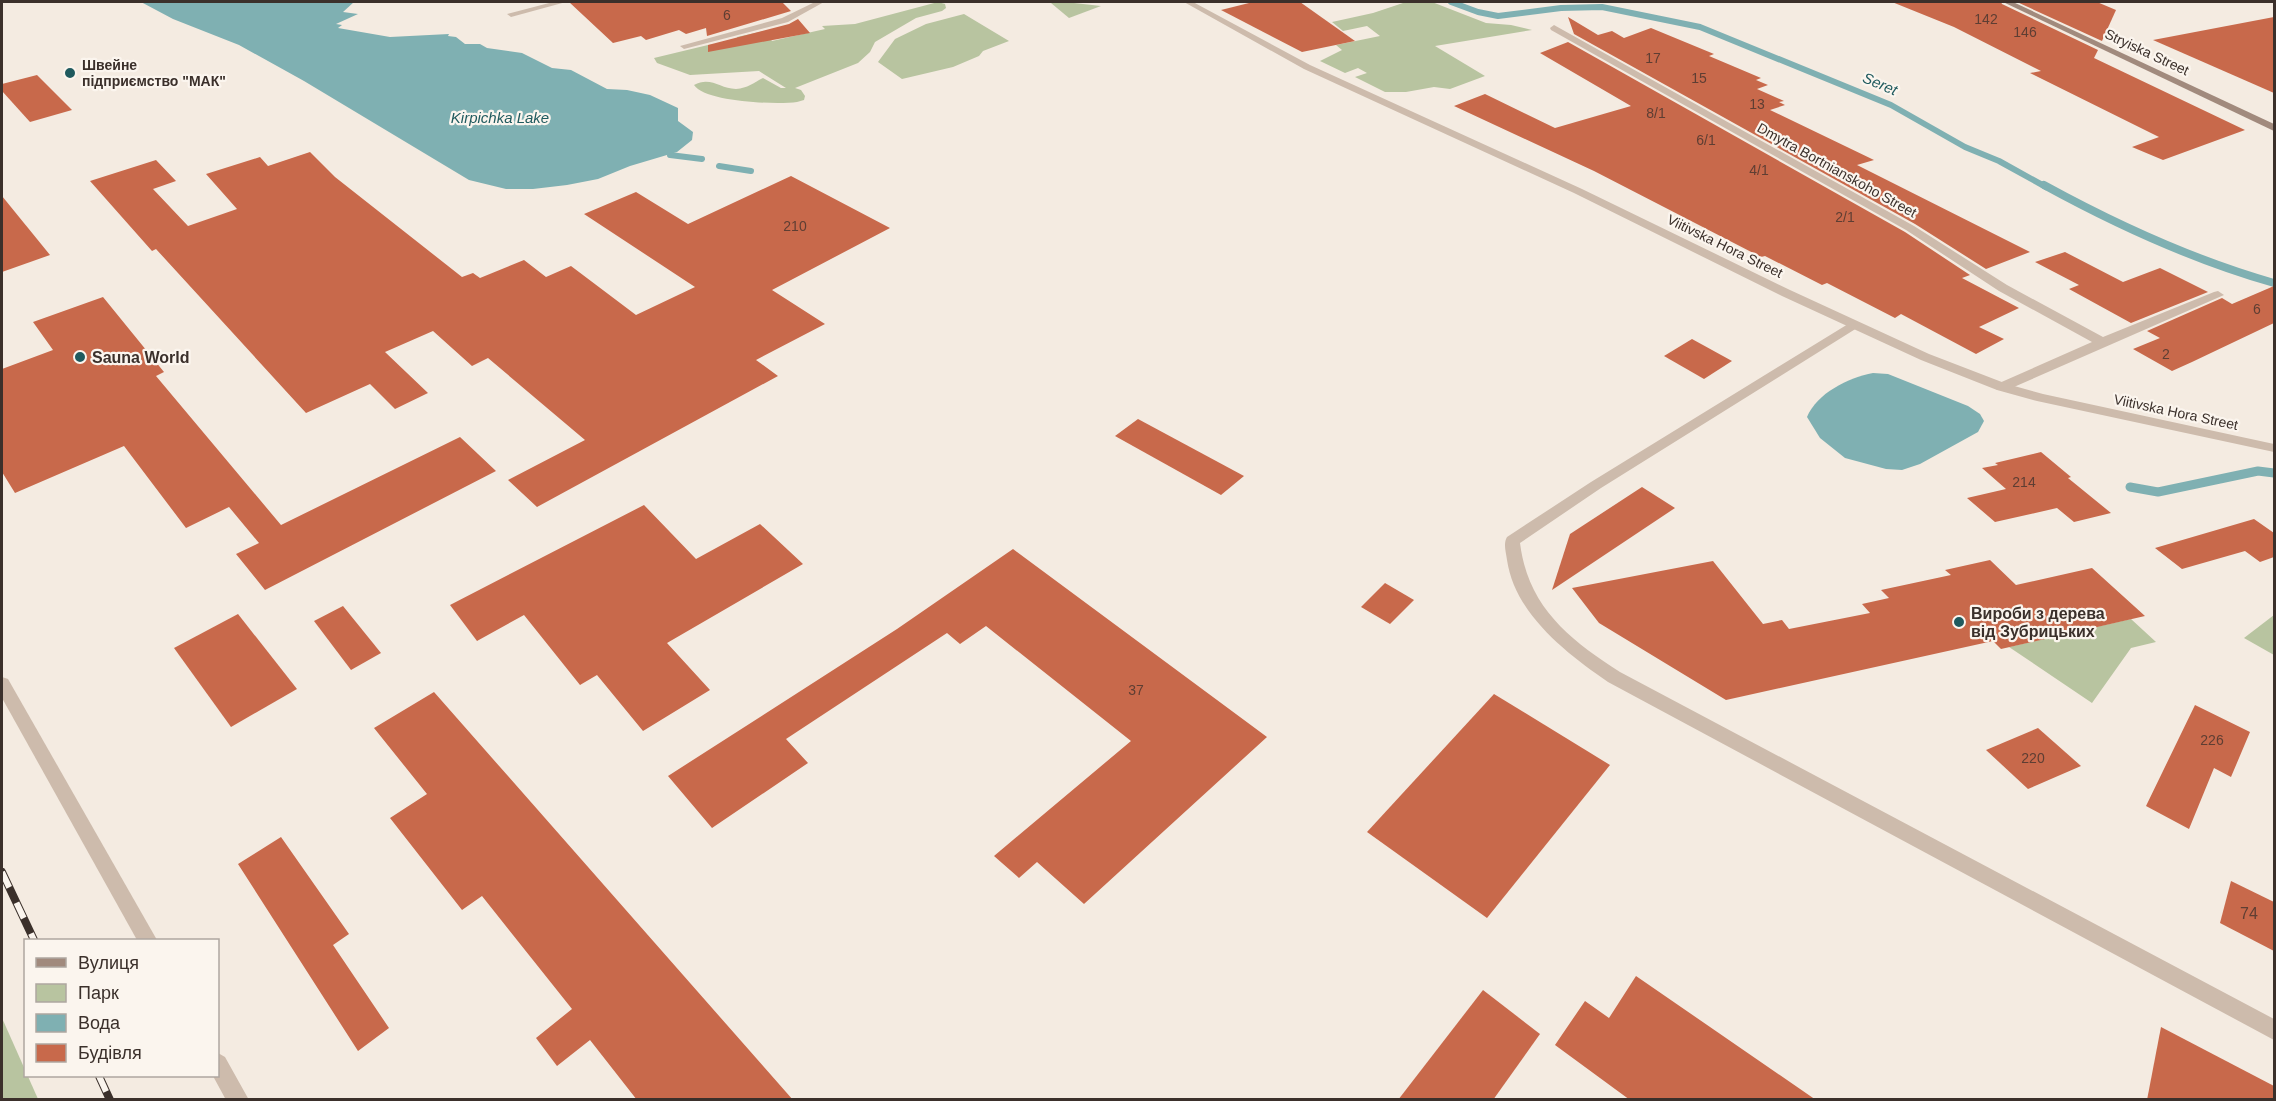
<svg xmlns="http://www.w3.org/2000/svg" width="2276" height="1101" viewBox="0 0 2276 1101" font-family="Arial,sans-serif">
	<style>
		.green { fill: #b8c4a0 }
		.water { fill: #7fb0b2 }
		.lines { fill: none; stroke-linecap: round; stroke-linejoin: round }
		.stream-far2 { stroke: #7fb0b2; stroke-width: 6 }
		.stream-far1 { stroke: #7fb0b2; stroke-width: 8 }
		.stream { stroke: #7fb0b2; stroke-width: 9 }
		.building { fill: #c8694b }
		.minor { fill: #cdbbac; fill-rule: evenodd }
		.tertiary { fill: #cdbbac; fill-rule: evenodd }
		.secondary { fill: #a18a7d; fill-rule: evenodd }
		.rail-casing { stroke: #3b302b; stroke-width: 8 }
		.rail { stroke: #fbf5ee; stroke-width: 6; stroke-dasharray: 17; stroke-linecap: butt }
		.poi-dot { fill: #1f5a5e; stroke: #fbf5ee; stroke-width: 2 }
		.labels { text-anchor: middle; stroke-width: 4.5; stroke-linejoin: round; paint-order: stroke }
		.number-label { font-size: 14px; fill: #5e3e33 }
		.far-street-label { font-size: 14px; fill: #3b302b; stroke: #fbf5ee }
		.far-poi-label { font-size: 14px; font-weight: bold; fill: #3b302b; stroke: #fbf5ee; text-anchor: start }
		.far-water-label { font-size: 15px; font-style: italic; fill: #1f5a5e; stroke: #fbf5ee }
		.poi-label { font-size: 16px; font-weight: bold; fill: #3b302b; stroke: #fbf5ee; text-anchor: start }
		.near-number-label { font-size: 16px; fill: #5e3e33 }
	</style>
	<rect width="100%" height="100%" fill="#f4ebe1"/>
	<!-- green -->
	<g class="green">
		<path d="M938 2 945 4 946 8 942 11 916 18 875 42 870 52 858 63 795 88 801 90 805 96 804 100 797 102C777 105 705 102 694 85 711 76 720 89 736 89 748 88 753 83 763 78L781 88H786L759 71 690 75 657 63 654 58 708 45 737 42V37L764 31 772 41 825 29 822 26 855 24Z"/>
		<path d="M1065 2 1101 6 1069 18 1051 3Z"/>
		<path d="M1406 2H1432L1486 23 1511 25 1532 30 1435 46 1485 76 1450 89 1434 87 1406 92H1385L1355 77 1367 73 1358 68 1345 73 1320 61 1342 50 1336 45 1380 36 1367 26 1343 31 1332 22 1373 13Z"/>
		<path d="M964 14 1009 41 983 51 979 56 953 67 902 79 878 62 895 39 926 24Z"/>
		<path d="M2274 615V655L2244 638Z"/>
		<path d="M2131 619 2156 642 2131 648 2092 703 2009 647Z"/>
		<path d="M2 1018 38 1099H2Z"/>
	</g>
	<!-- water -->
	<g class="water">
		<path d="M141 2H354L343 12 358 14 336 24 342 25 338 28 390 37 449 34 448 36 456 37 465 44H480L487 48 522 53 552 68 571 70 607 89 627 90 650 95 678 108V121L693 132 692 140 677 152 630 166 598 179 567 185 533 189H506L469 180 304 81 239 45 173 19Z"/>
		<path d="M1873 373 1888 374 1968 406 1980 414 1984 421 1978 432 1920 464 1902 470 1886 469 1845 458 1820 438 1807 417C1817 393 1848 378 1873 373Z"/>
	</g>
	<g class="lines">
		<!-- stream-far2 -->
		<g class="stream-far2">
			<path d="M1451 2 1478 12 1498 16 1561 8 1602 7 1700 27 1891 105 1965 147 1999 161 2046 187"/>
			<path d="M670 155 702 159"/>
			<path d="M719 166 751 171"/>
		</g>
		<!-- stream-far1 -->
		<path class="stream-far1" d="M2044 185C2117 225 2193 260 2274 283"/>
		<!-- stream -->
		<path class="stream" d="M2130 487 2158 492 2258 471 2274 473"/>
	</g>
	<!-- building -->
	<g class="building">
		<path d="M569 2H782L791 11 707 36 706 28 686 34 679 30 646 40 641 36 613 43Z"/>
		<path d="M1253 2H1300L1355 41 1302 52 1221 10Z"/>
		<path d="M1892 2H2001L2002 4 2098 50 2094 58 2245 130 2163 160 2132 147 2159 137 2030 73 2041 71 1954 27Z"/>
		<path d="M2017 2H2097L2116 10 2102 41Z"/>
		<path d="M1568 17 1598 35 1612 31 1624 38 1651 28 1714 54 1709 56 1761 78 1756 80 1768 85 1757 89 1784 101 1779 102 1785 105 1770 110 1874 160 1857 165 2030 252 1986 269 1915 224 1574 34Z"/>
		<path d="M2274 17V93L2153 40Z"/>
		<path d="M798 19 810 33 708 52V45L789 24Z"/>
		<path d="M1568 42 1905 232 1970 275 1962 278 2019 308 1979 327 2004 339 1976 354 1901 314 1895 318 1827 283 1822 285 1765 256 1761 257 1594 171 1454 106 1485 94 1555 128 1631 106 1540 53Z"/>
		<path d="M37 75 72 110 30 122 2 91V84Z"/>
		<path d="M310 152 335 177 462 277 473 273 480 278 524 260 546 277 571 266 636 315 695 287 584 214 636 192 688 224 791 176 890 228 772 290 825 324 756 360 778 376 537 507 508 480 585 440 488 358 472 366 433 331 385 352 428 393 395 409 370 384 306 413 156 249 152 251 90 181 156 160 176 181 153 189 188 226 237 209 206 174 260 157 268 166Z"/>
		<path d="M2 196 50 255 2 272Z"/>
		<path d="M2065 252 2123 282 2160 268 2208 292 2131 323 2069 289 2079 285 2035 262Z"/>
		<path d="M2274 286V323L2192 362 2172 371 2133 349 2160 338 2147 331 2222 298 2232 304Z"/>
		<path d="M103 297 164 372 156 376 281 525 460 437 496 471 265 590 236 554 259 543 229 507 186 528 124 446 15 493 2 472V369L53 350 33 322Z"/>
		<path d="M1692 339 1732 361 1704 379 1664 356Z"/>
		<path d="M1138 419 1244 476 1221 495 1115 436Z"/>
		<path d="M2041 452 2071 477 2068 478 2111 513 2074 522 2057 508 1995 522 1967 498 2006 489 1982 468 1998 465 1995 463Z"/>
		<path d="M1642 487 1675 508 1552 590 1570 534Z"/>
		<path d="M644 505 696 559 760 524 803 564 667 643 710 690 643 731 597 675 580 685 524 615 477 641 450 605Z"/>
		<path d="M2254 519 2274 533V557L2260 562 2245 551 2182 569 2155 548Z"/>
		<path d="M1013 549 1267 737 1084 904 1037 862 1019 878 994 856 1131 741 986 626 960 644 947 633 786 739 808 763 712 828 668 776 897 629Z"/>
		<path d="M1990 560 2016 585 2092 568 2145 616 2001 649 1993 641 1726 700 1599 623 1572 588 1713 561 1763 624 1782 620 1789 629 1870 613 1862 604 1889 598 1881 590 1951 575 1945 570Z"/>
		<path d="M1385 583 1414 600 1390 624 1361 607Z"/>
		<path d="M343 606 381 653 351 670 314 621Z"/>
		<path d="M238 614 297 689 231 727 174 648Z"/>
		<path d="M434 692 793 1100H637L590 1040 557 1066 536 1038 572 1009 482 896 462 910 390 818 427 794 374 728Z"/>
		<path d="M1494 694 1610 765 1487 918 1367 832Z"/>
		<path d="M2195 705 2250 732 2231 777 2214 768 2189 829 2146 806Z"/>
		<path d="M2038 728 2081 766 2028 789 1986 750Z"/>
		<path d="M281 837 349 934 333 945 389 1028 358 1051 238 864Z"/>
		<path d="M2231 881 2274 902V951L2220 923Z"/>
		<path d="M1636 976 1816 1100H1630L1555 1045 1585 1001 1609 1018Z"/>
		<path d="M1483 990 1540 1034 1493 1100H1398Z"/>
		<path d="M2161 1027 2274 1086V1100H2147Z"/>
	</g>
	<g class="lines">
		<!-- minor -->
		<g class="minor">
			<path d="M553 2H566L511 17 507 14Z"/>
			<path d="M815 2H824L788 22 684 49 680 46 782 18Z"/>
			<path d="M1554 25 1914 226 2007 285 2103 337 2214 292 2218 291 2224 295 2007 390H1997L1995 387 1997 384 2092 342 1999 291 1906 230 1551 30 1550 28Z"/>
			<path d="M1853 321 1859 325 1857 328 1601 488 1520 543C1528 607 1569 639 1620 672L2274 1019V1040L1608 682C1566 653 1515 614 1507 560 1506 552 1503 544 1507 537L1591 482Z"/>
			<path d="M2 677 8 679 157 940H137L2 698Z"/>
			<path d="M218 1053 225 1057 249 1100H226L213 1076H218Z"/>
		</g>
		<!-- tertiary -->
		<path class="tertiary" d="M1184 2H1193L1310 65 1582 189 1790 290 1929 354 2007 384 2043 394 2274 444V452L2037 401 1997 390 1921 360 1782 296 1574 193 1304 69Z"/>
		<!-- secondary -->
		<path class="secondary" d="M2003 2H2013L2274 124V131Z"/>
		<defs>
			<g id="rail">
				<path d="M2 872 34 940"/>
				<path d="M99 1076 110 1100"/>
			</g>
		</defs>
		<!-- rail casing -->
		<use href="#rail" class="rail-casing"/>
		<!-- rail -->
		<use href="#rail" class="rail"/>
	</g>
	<!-- markers -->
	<g class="poi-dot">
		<circle cx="70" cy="73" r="6"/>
		<circle cx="80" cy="357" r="6"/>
		<circle cx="1959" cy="622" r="6"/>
	</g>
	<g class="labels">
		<!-- number labels -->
		<g class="number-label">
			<text x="727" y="20">6</text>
			<text x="1986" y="24">142</text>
			<text x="2025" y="37">146</text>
			<text x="1653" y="63">17</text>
			<text x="1699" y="83">15</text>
			<text x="1757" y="109">13</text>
			<text x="1656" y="118">8/1</text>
			<text x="1706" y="145">6/1</text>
			<text x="1759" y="175">4/1</text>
			<text x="1845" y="222">2/1</text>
			<text x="795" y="231">210</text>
			<text x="2257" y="314">6</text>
			<text x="2166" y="359">2</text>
			<text x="2024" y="487">214</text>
			<text x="1136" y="695">37</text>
			<text x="2212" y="745">226</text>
			<text x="2033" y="763">220</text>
		</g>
		<!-- far-street labels -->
		<g class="far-street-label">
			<text transform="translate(2147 52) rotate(25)" y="5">Stryiska Street</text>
			<text transform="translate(1837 170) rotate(29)" y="5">Dmytra Bortnianskoho Street</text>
			<text transform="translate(1725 246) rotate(26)" y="5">Viitivska Hora Street</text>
			<text transform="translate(2176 412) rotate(12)" y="5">Viitivska Hora Street</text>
		</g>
		<!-- far-poi labels -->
		<g class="far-poi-label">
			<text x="82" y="70">Швейне<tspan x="82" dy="16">підприємство "МАК"</tspan></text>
		</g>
		<!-- far-water labels -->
		<g class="far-water-label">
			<text transform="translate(1880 84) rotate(23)" y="5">Seret</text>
			<text x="500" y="123">Kirpichka Lake</text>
		</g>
		<!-- poi labels -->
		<g class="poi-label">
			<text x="92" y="363">Sauna World</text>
			<text x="1971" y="619">Вироби з дерева<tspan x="1971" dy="18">від Зубрицьких</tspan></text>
		</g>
		<!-- near-number labels -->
		<g class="near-number-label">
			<text x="2249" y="919">74</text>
		</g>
	</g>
	<!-- border -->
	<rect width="2276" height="1101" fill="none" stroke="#3b302b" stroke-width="6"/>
	<!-- legend -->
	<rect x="24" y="939" width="195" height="138" fill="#fbf5ee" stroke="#aea6a0" stroke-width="1.5"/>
	<rect x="36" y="958" width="30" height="9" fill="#a18a7d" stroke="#aea6a0" stroke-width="1.5"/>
	<text x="78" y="969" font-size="18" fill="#3b302b">Вулиця</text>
	<rect x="36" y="984" width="30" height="18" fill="#b8c4a0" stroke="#aea6a0" stroke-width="1.5"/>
	<text x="78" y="999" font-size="18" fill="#3b302b">Парк</text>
	<rect x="36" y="1014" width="30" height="18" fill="#7fb0b2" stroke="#aea6a0" stroke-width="1.5"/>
	<text x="78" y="1029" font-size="18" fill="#3b302b">Вода</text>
	<rect x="36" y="1044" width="30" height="18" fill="#c8694b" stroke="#aea6a0" stroke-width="1.5"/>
	<text x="78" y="1059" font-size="18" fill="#3b302b">Будівля</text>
</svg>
